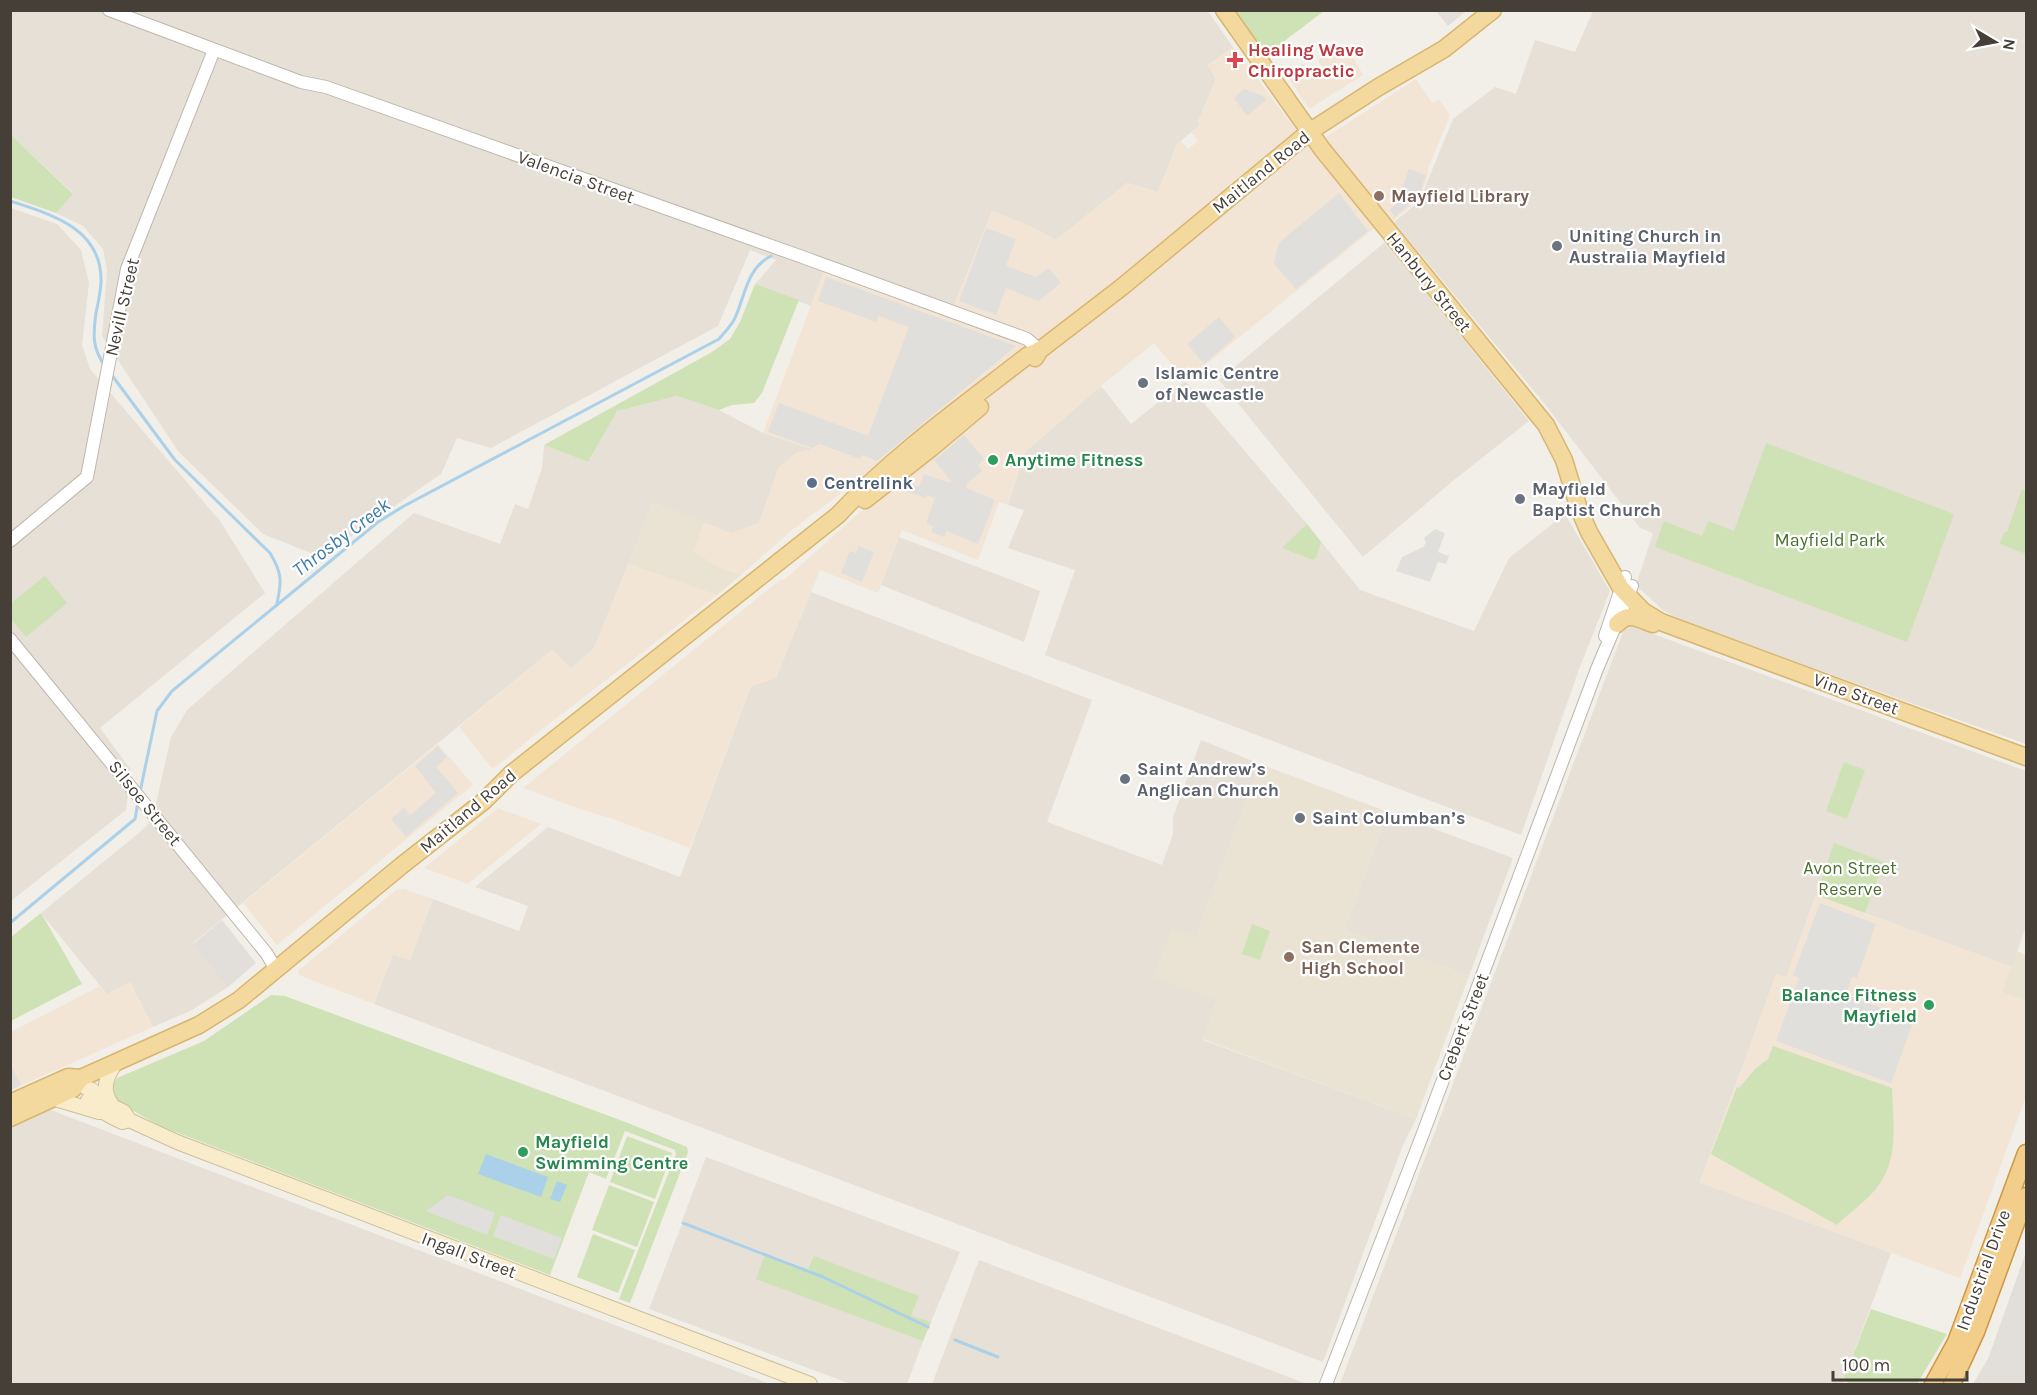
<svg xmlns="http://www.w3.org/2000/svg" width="2037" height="1395" viewBox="0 0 2037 1395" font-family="Karla,sans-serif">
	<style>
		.residential { fill: #e6e0d6 }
		.commercial { fill: #f2e5d5 }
		.industrial { fill: #e2ded9 }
		.education { fill: #eae3d3 }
		.green { fill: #cfe2b5 }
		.parking { fill: #e1dfdc }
		.water { fill: #aad1e9 }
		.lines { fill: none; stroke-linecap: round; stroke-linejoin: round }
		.stream { stroke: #aad1e9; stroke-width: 3 }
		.tertiary-casing { stroke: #bdb6ab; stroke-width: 14 }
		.secondary-casing { stroke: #cdbf9c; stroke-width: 16 }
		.primary-casing { stroke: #d8b570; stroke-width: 19 }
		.trunk-casing { stroke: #cd9747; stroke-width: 19 }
		.tertiary { stroke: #fff; stroke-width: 12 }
		.secondary { stroke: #f9eccb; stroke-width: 14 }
		.primary { stroke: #f4d99f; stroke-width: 16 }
		.trunk { stroke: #f2ce8a; stroke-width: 16 }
		.health-dot { fill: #e0444e; stroke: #fff; stroke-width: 2 }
		.education-dot { fill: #8d6e63; stroke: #fff; stroke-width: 2 }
		.worship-dot { fill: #6b7280; stroke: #fff; stroke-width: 2 }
		.leisure-dot { fill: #2e9e5b; stroke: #fff; stroke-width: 2 }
		.service-dot { fill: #5c6f8a; stroke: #fff; stroke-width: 2 }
		.labels { text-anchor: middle; stroke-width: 4.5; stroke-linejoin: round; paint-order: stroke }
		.health-label { font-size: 18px; font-weight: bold; fill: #be3a42; stroke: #fff; text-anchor: start }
		.street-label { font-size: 18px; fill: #453f37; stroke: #fff }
		.education-label { font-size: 18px; font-weight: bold; fill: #785e54; stroke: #fff; text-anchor: start }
		.worship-label { font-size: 18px; font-weight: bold; fill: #5b616d; stroke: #fff; text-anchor: start }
		.leisure-label { font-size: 18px; font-weight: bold; fill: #27864d; stroke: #fff; text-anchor: start }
		.service-label { font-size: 18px; font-weight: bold; fill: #4e5e75; stroke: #fff; text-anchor: start }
		.park-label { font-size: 18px; fill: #4b7130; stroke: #fff }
		.water-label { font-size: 20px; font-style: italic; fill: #3b7ca6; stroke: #fff }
	</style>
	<rect width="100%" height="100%" fill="#f2efe8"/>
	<!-- residential -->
	<g class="residential">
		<path d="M1207 10 1233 47 1208 65 1216 79 1198 122 1201 124 1177 144 1158 192 1127 183 1056 240 1032 227 992 211 949 318 824 273 811 306 755 284 776 260 750 250 718 326 491 448 457 438 441 474 321 557 263 534 178 451 102 336 107 270 103 249 83 226 56 213 73 193 11 135 10 11Z"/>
		<path d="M1593 11H2026V744L1791 660 1678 618 1664 611 1640 589 1637 582 1653 533 1640 528 1544 403 1394 222 1419 202 1453 119 1495 87 1516 94 1535 40 1575 52Z"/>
		<path d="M11 208 57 224 81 250 89 283 82 345 90 369 220 521 265 593 100 728 131 770 126 810 11 901Z"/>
		<path d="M1385 242 1529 421 1454 480 1363 557 1219 380Z"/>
		<path d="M1185 381 1307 524 1360 590 1474 631 1509 558 1565 514 1610 591 1578 672 1521 835 1045 655 1075 570 1008 548 1024 510 1008 505 1025 452 1101 386 1131 424Z"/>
		<path d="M677 396 719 410 763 433 813 449 779 467 759 523 731 533 653 503 594 648 571 669 552 650 193 943 228 987 192 1010 153 1027 130 982 107 994 41 913 146 827 155 808 171 737 187 710 414 513 500 544 515 504 528 509 542 468 544 445 588 462 616 411Z"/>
		<path d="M899 537 1040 591 1024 642 881 585Z"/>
		<path d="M811 592 1092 700 1047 822 1162 865 1173 834V817L1201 740 1260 764 1196 937 1217 1000 1203 1040 1416 1119 1403 1145 1323 1362 374 1004 393 954 410 960 433 899 519 931 528 906 475 887 548 827 680 877 751 686 776 678Z"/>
		<path d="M1626 624 2026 771V926L2012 967 1865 913 1884 862 1834 844 1786 978 1776 975 1700 1182 1891 1253 1843 1381 1845 1384H1340Z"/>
		<path d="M1388 812 1513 858 1469 976 1344 930Z"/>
		<path d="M48 1109 770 1384H11V1128Z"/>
		<path d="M706 1157 960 1252 931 1322 910 1317 919 1296 814 1257 808 1269 682 1221Z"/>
		<path d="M682 1224 765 1255 757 1279 924 1339 907 1384H851L649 1309Z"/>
		<path d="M979 1260 1307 1384H932Z"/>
	</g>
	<!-- commercial -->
	<g class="commercial">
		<path d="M1342 45 1347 53 1350 52 1363 75 1309 109 1287 75 1303 64 1306 68 1310 66 1314 71 1322 67 1318 60Z"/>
		<path d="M1233 47 1311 149 1329 135 1416 79 1432 103 1439 99 1450 115 1427 171 1429 172 1420 198 1394 220 1372 230 1185 381 1154 343 1101 386 1025 452 1008 505 999 502 978 560 902 530 878 593 820 570 776 678 751 686 690 848 616 820 574 807 523 788 781 579 784 580 859 513 915 469 889 457 792 530 741 575 717 568 694 551 704 522 731 533 759 523 779 467 797 452 812 449 763 433 823 273 949 318 992 211 1032 227 1056 240 1127 183 1158 192 1177 144 1181 141 1188 149 1198 141 1191 132 1201 125 1198 123 1216 79 1208 65Z"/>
		<path d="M628 564 717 595 545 727 494 768 491 767 459 727 552 650 571 669 594 648Z"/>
		<path d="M438 744 473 785 277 945 243 903Z"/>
		<path d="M498 808 541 824 468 884 424 868Z"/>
		<path d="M404 889 433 899 410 961 393 954 374 1004 299 975 298 971 396 890Z"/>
		<path d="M1816 895 2012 967 2002 992 2026 1001V1096L1960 1278 1700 1183 1776 974 1786 977Z"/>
		<path d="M130 982 153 1027 11 1090V1032L100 986 107 994Z"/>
	</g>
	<!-- industrial -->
	<g class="industrial">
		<path d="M1436 11H1466L1448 26Z"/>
		<path d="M222 920 256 963 228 987 193 944Z"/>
		<path d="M10 1064 21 1085 11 1090H10Z"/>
		<path d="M2026 1252V1384H1973L1988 1359Z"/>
	</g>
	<!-- education -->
	<g class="education">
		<path d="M653 503 704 522 694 551 717 567 741 575 717 595 628 564Z"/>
		<path d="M1260 764 1388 812 1344 930 1469 976 1416 1119 1203 1039 1217 1000 1154 977 1172 928 1196 937Z"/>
		<path d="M2017 951 2026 955V1001L2002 992Z"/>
	</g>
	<!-- green -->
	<g class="green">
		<path d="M1235 10 1324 11 1266 55Z"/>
		<path d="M11 135 73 194 56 213 11 197Z"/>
		<path d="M755 284 799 300 762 393 754 403 732 405 719 410 677 396 617 411 588 462 544 445 712 352 730 339 740 322Z"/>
		<path d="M1766 443 1954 514 1907 642 1655 547 1664 521 1702 536 1708 521 1734 531Z"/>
		<path d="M2022 489 2026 491V554L2000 544 2004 532H2007Z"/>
		<path d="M1307 524 1321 542 1316 558 1313 560 1282 548Z"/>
		<path d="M45 576 67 603 26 637 11 619V603Z"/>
		<path d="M1844 762 1865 770 1847 819 1826 811Z"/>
		<path d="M1834 843 1884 862 1865 913 1816 895Z"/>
		<path d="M41 913 82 984 11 1021V937Z"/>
		<path d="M1252 924 1270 931 1260 960 1242 954Z"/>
		<path d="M271 995 285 996 628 1123 687 1147 688 1152 630 1303 619 1299 676 1154 675 1150 625 1131 606 1179 589 1172 550 1275 160 1126 114 1100 112 1086 117 1078 204 1041Z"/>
		<path d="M1773 1046 1892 1088C1893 1123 1900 1161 1875 1190 1864 1203 1849 1213 1837 1225L1711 1154 1737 1087 1739 1088 1755 1069 1768 1059Z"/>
		<path d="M627 1136 672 1153 655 1199 610 1182Z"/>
		<path d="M609 1185 654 1202 637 1247 592 1230Z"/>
		<path d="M593 1234 635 1250 618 1293 577 1277Z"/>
		<path d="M765 1255 808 1269 814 1256 919 1296 911 1316 931 1322 923 1341 756 1279Z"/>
		<path d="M1871 1309 1947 1334 1917 1384H1852L1843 1381Z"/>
	</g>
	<!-- parking -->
	<g class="parking">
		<path d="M1244 89 1262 95 1266 100 1247 116 1234 98Z"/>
		<path d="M1409 169 1426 175 1419 195 1395 217 1390 210 1405 196 1401 191Z"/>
		<path d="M1339 193 1368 231 1296 289 1274 264 1277 249 1281 241Z"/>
		<path d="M986 228 1016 239 1006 266 1036 277 1049 268 1061 283 1039 301 1006 288 996 315 959 301Z"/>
		<path d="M826 277 1016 346 877 461 862 455 860 459 820 444 812 448 768 432 779 403 868 436 909 327 879 316 876 322 818 301Z"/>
		<path d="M1219 317 1235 337 1204 364 1187 344Z"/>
		<path d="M964 435 984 459 978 465 982 471 968 482 966 488 995 500 978 544 947 531 944 537 931 532 933 526 926 523 935 498 926 495 925 498 908 492 910 484 919 487 924 474 950 483 951 481 934 460Z"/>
		<path d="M1435 529 1445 533 1438 552 1449 556 1446 564 1438 562 1430 582 1396 571 1402 557 1423 547 1426 543 1424 538Z"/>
		<path d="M859 546 874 552 862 582 841 573 850 551 856 553Z"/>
		<path d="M438 746 447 757 436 767 458 793 406 837 391 819 404 808 410 815 436 793 415 766Z"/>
		<path d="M1820 903 1876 924 1857 978 1852 977 1846 995 1914 1020 1891 1083 1776 1041 1799 978 1793 975Z"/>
		<path d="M448 1195 495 1213 487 1235 426 1211Z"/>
		<path d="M501 1215 562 1238 554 1259 493 1236Z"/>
	</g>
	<!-- water -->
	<g class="water">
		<path d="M486 1154 548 1177 541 1197 478 1174Z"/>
		<path d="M557 1181 567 1185 560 1202 550 1199Z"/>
	</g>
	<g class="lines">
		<!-- stream -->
		<g class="stream">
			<path d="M10 201C50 214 102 228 101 281 101 291 98 303 96 313 93 335 92 348 105 366"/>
			<path d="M111 374 175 460 270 553C282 573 282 581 277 603"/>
			<path d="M140 792 157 711 172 691 378 522 404 506 719 339C724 333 730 327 734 320 745 298 746 268 771 256"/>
			<path d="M10 923 135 819 138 802"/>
			<path d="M683 1223 823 1277 928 1327"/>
			<path d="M955 1340 998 1357"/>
		</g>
		<defs>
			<g id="tertiary">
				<path d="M109 10 301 82 326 87 808 259 1027 339 1040 350"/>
				<path d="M10 541 87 477 127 269 214 50"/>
				<path d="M1605 636 1625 577"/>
				<path d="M10 639 267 954 276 970"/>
				<path d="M1326 1384 1422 1136 1597 669 1632 586"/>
			</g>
			<g id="secondary">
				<path d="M85 1087 92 1090 106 1103 124 1112 129 1120 177 1142 810 1384"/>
				<path d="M52 1098 99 1112"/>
				<path d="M88 1100C98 1110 109 1116 122 1122L129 1120"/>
				<path d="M112 1105C101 1090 106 1077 116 1062"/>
			</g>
			<g id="primary">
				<path d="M1224 10 1322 149 1546 425 1564 460 1579 509 1589 532 1621 588 1643 611 1661 622 2026 757"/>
				<path d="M1035 358 1040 350 1122 287 1309 132 1377 88 1444 49 1493 10"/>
				<path d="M865 500 930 449 980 407"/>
				<path d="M1617 624C1628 611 1639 619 1653 624"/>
				<path d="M10 1103 68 1077 81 1078 199 1025 239 1000 401 866 484 801 511 774 838 515C894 455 963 406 1027 356L1040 350"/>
				<path d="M10 1118 73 1089 81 1078"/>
			</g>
			<g id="trunk">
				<path d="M1933 1384 1956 1342 2026 1153"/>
				<path d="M1952 1384 1976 1332 2026 1196"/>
			</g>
		</defs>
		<!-- tertiary casing -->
		<use href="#tertiary" class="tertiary-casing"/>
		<!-- secondary casing -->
		<use href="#secondary" class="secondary-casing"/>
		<!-- primary casing -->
		<use href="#primary" class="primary-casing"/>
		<!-- trunk casing -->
		<use href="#trunk" class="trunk-casing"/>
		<!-- tertiary -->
		<use href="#tertiary" class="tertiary"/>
		<!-- secondary -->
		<use href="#secondary" class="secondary"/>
		<!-- primary -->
		<use href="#primary" class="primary"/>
		<!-- trunk -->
		<use href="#trunk" class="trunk"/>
	</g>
	<!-- markers -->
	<path class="health-dot" d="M1232 51h6v6h6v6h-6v6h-6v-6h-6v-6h6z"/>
	<g class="education-dot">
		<circle cx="1379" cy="196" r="6"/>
		<circle cx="1289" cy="957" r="6"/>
	</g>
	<g class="worship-dot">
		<circle cx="1557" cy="246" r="6"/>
		<circle cx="1143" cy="383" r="6"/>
		<circle cx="1520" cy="499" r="6"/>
		<circle cx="1125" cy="779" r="6"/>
		<circle cx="1300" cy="818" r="6"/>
	</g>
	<g class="leisure-dot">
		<circle cx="993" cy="460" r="6"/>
		<circle cx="1929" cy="1005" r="6"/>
		<circle cx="523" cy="1152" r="6"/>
	</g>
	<circle class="service-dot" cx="812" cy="483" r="6"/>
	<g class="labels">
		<!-- health labels -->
		<g class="health-label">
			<text x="1248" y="56">Healing Wave<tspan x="1248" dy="21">Chiropractic</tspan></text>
		</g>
		<!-- street labels -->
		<g class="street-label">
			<text transform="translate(1261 172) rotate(-39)" y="6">Maitland Road</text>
			<text transform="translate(576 177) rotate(20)" y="6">Valencia Street</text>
			<text transform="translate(1429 282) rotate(51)" y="6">Hanbury Street</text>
			<text transform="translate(122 307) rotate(-77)" y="6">Nevill Street</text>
			<text transform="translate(1856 694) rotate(20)" y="6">Vine Street</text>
			<text transform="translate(145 803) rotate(51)" y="6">Silsoe Street</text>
			<text transform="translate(468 811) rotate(-40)" y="6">Maitland Road</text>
			<text transform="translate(1463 1027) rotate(-69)" y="6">Crebert Street</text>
			<text transform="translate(469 1255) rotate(21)" y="6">Ingall Street</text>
			<text transform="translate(1983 1270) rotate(-70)" y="6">Industrial Drive</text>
		</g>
		<!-- education labels -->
		<g class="education-label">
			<text x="1391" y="202">Mayfield Library</text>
			<text x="1301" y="953">San Clemente<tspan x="1301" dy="21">High School</tspan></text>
		</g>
		<!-- worship labels -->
		<g class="worship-label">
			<text x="1569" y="242">Uniting Church in<tspan x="1569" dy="21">Australia Mayfield</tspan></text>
			<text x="1155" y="379">Islamic Centre<tspan x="1155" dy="21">of Newcastle</tspan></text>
			<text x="1532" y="495">Mayfield<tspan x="1532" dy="21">Baptist Church</tspan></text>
			<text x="1137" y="775">Saint Andrew’s<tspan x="1137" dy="21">Anglican Church</tspan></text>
			<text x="1312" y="824">Saint Columban’s</text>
		</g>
		<!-- leisure labels -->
		<g class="leisure-label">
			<text x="1005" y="466">Anytime Fitness</text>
			<text x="1917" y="1001" text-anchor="end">Balance Fitness<tspan x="1917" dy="21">Mayfield</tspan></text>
			<text x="535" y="1148">Mayfield<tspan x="535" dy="21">Swimming Centre</tspan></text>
		</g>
		<!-- service labels -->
		<g class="service-label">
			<text x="824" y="489">Centrelink</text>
		</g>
		<!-- park labels -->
		<g class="park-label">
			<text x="1830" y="546">Mayfield Park</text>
			<text x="1850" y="874">Avon Street<tspan x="1850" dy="21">Reserve</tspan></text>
		</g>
		<!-- water labels -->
		<g class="water-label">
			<text transform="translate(341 537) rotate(-37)" y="7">Throsby Creek</text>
		</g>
	</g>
	<!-- border -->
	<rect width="2037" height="1395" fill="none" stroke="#453f37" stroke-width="24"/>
	<!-- north arrow -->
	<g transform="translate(1995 42) rotate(100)" stroke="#ffffff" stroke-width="4.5" paint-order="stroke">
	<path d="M0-4.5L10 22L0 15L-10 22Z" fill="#453f37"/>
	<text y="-9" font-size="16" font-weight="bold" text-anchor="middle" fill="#453f37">N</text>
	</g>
	<!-- scale -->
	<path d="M1833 1371v9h134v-9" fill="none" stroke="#453f37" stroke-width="3"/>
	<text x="1842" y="1371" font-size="18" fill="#453f37" stroke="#ffffff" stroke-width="4.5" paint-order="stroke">100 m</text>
</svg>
